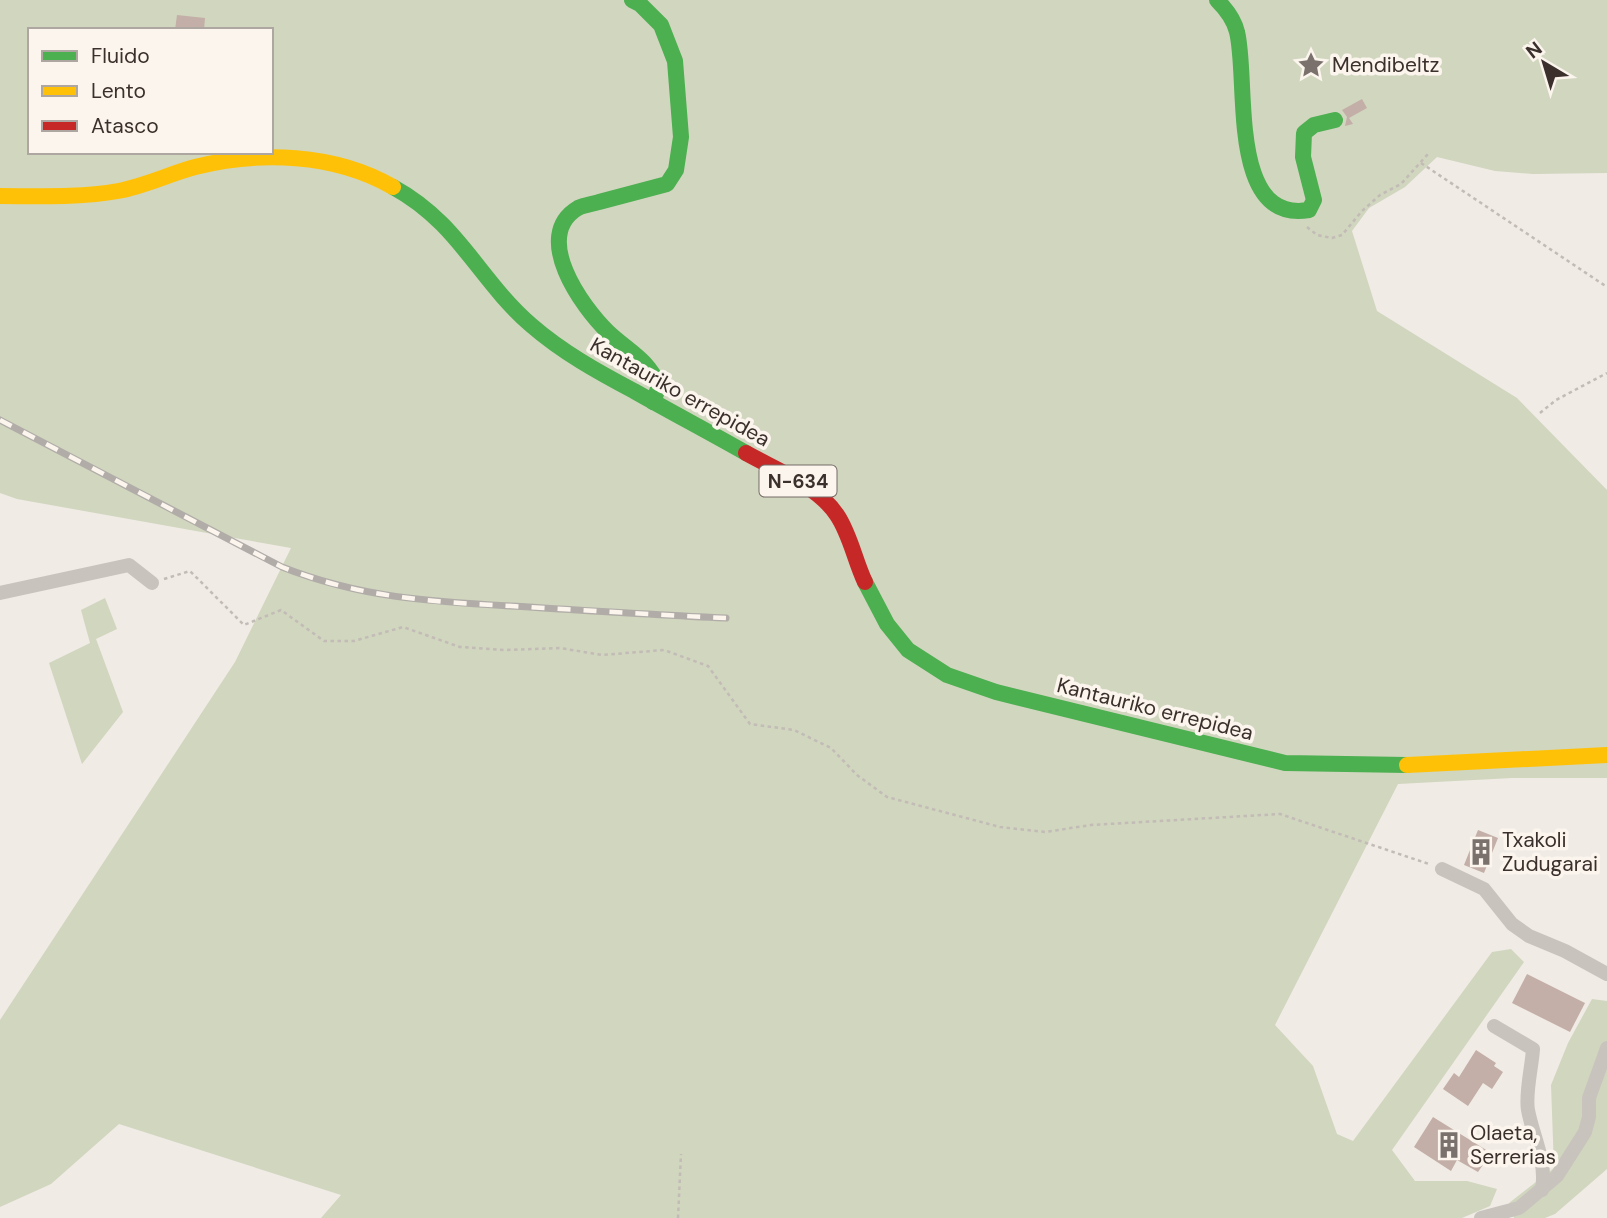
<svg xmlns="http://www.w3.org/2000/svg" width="1607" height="1218" viewBox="0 0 1607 1218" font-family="'DM Sans',sans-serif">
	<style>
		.green { fill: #d1d6bf; fill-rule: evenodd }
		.building { fill: #c3afa7 }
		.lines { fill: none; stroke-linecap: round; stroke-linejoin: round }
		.path { stroke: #c2bbb6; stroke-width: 2.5; stroke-dasharray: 3.5 3.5; stroke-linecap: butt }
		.street { stroke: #c9c3be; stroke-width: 14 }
		.fast { stroke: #4caf50; stroke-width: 16 }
		.slow { stroke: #ffc107; stroke-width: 16 }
		.jam { stroke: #c62828; stroke-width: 16 }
		.rail-casing { stroke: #b1aca8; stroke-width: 7 }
		.rail { stroke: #fbf5ee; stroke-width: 4.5; stroke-dasharray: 13; stroke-linecap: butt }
		.labels { text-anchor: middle; stroke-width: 7; stroke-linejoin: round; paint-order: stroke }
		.shield { fill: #fbf5ee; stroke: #756b66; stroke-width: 2 }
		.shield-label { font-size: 19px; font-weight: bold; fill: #3b302b }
		.poi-label { font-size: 21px; fill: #3b302b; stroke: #fbf5ee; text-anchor: start }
		.street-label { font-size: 21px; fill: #3b302b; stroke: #fbf5ee }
	</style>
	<rect width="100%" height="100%" fill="#f0ebe5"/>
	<!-- green -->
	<g class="green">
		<path d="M0 0H1607V173L1533 174 1495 171 1437 157 1405 187 1369 208 1352 231 1377 311 1517 398 1607 490V778H1512L1398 784 1275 1025 1313 1066 1337 1134 1353 1141 1492 952 1511 949 1524 962 1392 1150 1415 1181H1467L1497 1189 1490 1206 1462 1218H321L341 1195 119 1124 51 1184 0 1207V1020L235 662 291 548 17 499 0 493ZM30 30H271V152H30Z"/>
		<path d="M105 598 117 629 96 639 123 712 82 764 49 663 90 643 81 610Z"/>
		<path d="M1592 999 1607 1001V1169L1555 1214 1545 1218H1514L1509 1203 1554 1168 1551 1085 1568 1043Z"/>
	</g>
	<!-- building -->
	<g class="building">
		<path d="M177 15 205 18 204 30H175Z"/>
		<path d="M1362 99 1367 108 1349 118 1353 124 1345 126 1347 117 1342 110Z"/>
		<path d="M1478 830 1498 838 1484 873 1464 865Z"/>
		<path d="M1527 974 1585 1003 1570 1032 1512 1003Z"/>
		<path d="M1476 1050 1496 1063 1494 1066 1503 1072 1492 1089 1483 1083 1468 1106 1443 1089 1454 1073 1459 1077Z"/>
		<path d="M1433 1117 1491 1153 1478 1172 1457 1160 1451 1171 1414 1147Z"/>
	</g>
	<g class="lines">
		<!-- path -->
		<g class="path">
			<path d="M1421 163 1607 287"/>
			<path d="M1307 227 1317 235 1332 238 1342 235 1362 211 1380 195 1401 184 1428 154"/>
			<path d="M1540 413 1556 400 1607 373"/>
			<path d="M164 579 190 571 244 625 281 610 324 641H354L403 627 460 647 505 650 560 648 602 655 664 650 708 666 750 724 794 730 831 748 857 775 887 797 1000 827 1045 832 1091 825 1280 814 1429 864"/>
			<path d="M678 1218 681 1154"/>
		</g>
		<!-- street -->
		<g class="street">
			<path d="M0 593 129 565 152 583"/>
			<path d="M1442 869 1484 889 1512 924 1529 936 1565 951 1607 974"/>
			<path d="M1494 1026 1533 1049C1532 1066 1525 1094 1528 1110 1533 1137 1547 1161 1542 1190"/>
			<path d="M1481 1218 1519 1208 1557 1176 1585 1132 1589 1117V1098L1607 1048"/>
		</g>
		<!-- fast -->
		<g class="fast">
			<path d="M632 0 640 4 661 25 675 61 681 137 676 170 667 184C644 190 622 196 599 202 593 204 584 205 578 208 531 236 582 307 608 332 628 351 648 359 659 386L653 402"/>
			<path d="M1217 0C1226 9 1234 19 1237 32 1249 79 1227 224 1309 210L1314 200 1303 157 1304 133 1314 125 1335 120"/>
			<path d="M393 187C459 223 478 279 531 325 562 352 598 372 634 391 671 412 709 432 746 453"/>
			<path d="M865 582 887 624 908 650 947 675 996 692 1285 763 1407 765"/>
		</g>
		<!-- slow -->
		<g class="slow">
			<path d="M0 196C39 196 79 198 118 191 145 186 169 174 195 167 259 151 334 153 393 187"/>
			<path d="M1407 765 1607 755"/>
		</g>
		<!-- jam -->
		<path class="jam" d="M746 453C776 470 817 485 837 515 850 534 855 561 865 582"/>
		<defs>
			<path id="rail" d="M0 420 282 567C366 600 441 602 529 607 595 611 660 615 726 618"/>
		</defs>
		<!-- rail casing -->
		<use href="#rail" class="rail-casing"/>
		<!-- rail -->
		<use href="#rail" class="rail"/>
	</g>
	<!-- icons -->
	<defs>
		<symbol id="sight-bare" viewBox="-9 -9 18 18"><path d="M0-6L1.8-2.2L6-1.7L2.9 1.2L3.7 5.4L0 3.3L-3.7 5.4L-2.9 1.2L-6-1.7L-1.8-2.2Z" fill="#7a716c" stroke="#fbf5ee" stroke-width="2.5" paint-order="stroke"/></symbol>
		<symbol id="building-bare" viewBox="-9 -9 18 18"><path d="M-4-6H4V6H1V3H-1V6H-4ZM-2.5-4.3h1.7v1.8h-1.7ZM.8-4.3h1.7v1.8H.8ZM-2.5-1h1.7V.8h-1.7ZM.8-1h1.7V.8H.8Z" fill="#7a716c" stroke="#fbf5ee" stroke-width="2.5" paint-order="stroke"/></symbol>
	</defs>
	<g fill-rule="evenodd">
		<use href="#sight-bare" x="1292" y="46" width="38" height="38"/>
		<use href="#building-bare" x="1462" y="833" width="38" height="38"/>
		<use href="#building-bare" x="1430" y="1126" width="38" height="38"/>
	</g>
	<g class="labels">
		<!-- shield labels -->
		<rect class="shield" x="759.5" y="465.5" width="77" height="31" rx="5"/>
		<g class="shield-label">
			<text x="798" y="488">N-634</text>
		</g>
		<!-- poi labels -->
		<g class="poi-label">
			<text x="1332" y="72">Mendibeltz</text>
			<text x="1502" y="847">Txakoli<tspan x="1502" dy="24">Zudugarai</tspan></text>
			<text x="1470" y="1140">Olaeta,<tspan x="1470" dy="24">Serrerias</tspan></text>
		</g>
		<!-- street labels -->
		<g class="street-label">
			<text transform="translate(680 392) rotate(29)" y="7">Kantauriko errepidea</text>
			<text transform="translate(1155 709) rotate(14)" y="7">Kantauriko errepidea</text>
		</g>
	</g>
	<!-- legend -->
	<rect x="28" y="28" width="245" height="126" fill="#fbf5ee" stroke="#aea6a0" stroke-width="2"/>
	<rect x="42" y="51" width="35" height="10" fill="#4caf50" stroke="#aea6a0" stroke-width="2"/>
	<text x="91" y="63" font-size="21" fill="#3b302b">Fluido</text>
	<rect x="42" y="86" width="35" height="10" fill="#ffc107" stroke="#aea6a0" stroke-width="2"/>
	<text x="91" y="98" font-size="21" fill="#3b302b">Lento</text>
	<rect x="42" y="121" width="35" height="10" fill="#c62828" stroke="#aea6a0" stroke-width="2"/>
	<text x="91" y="133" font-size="21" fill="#3b302b">Atasco</text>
	<!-- north arrow -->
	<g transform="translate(1544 63) rotate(322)" stroke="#fbf5ee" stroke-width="5" paint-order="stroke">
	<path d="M0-5L12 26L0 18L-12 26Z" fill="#3b302b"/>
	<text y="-10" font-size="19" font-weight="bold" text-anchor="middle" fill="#3b302b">N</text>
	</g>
</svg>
